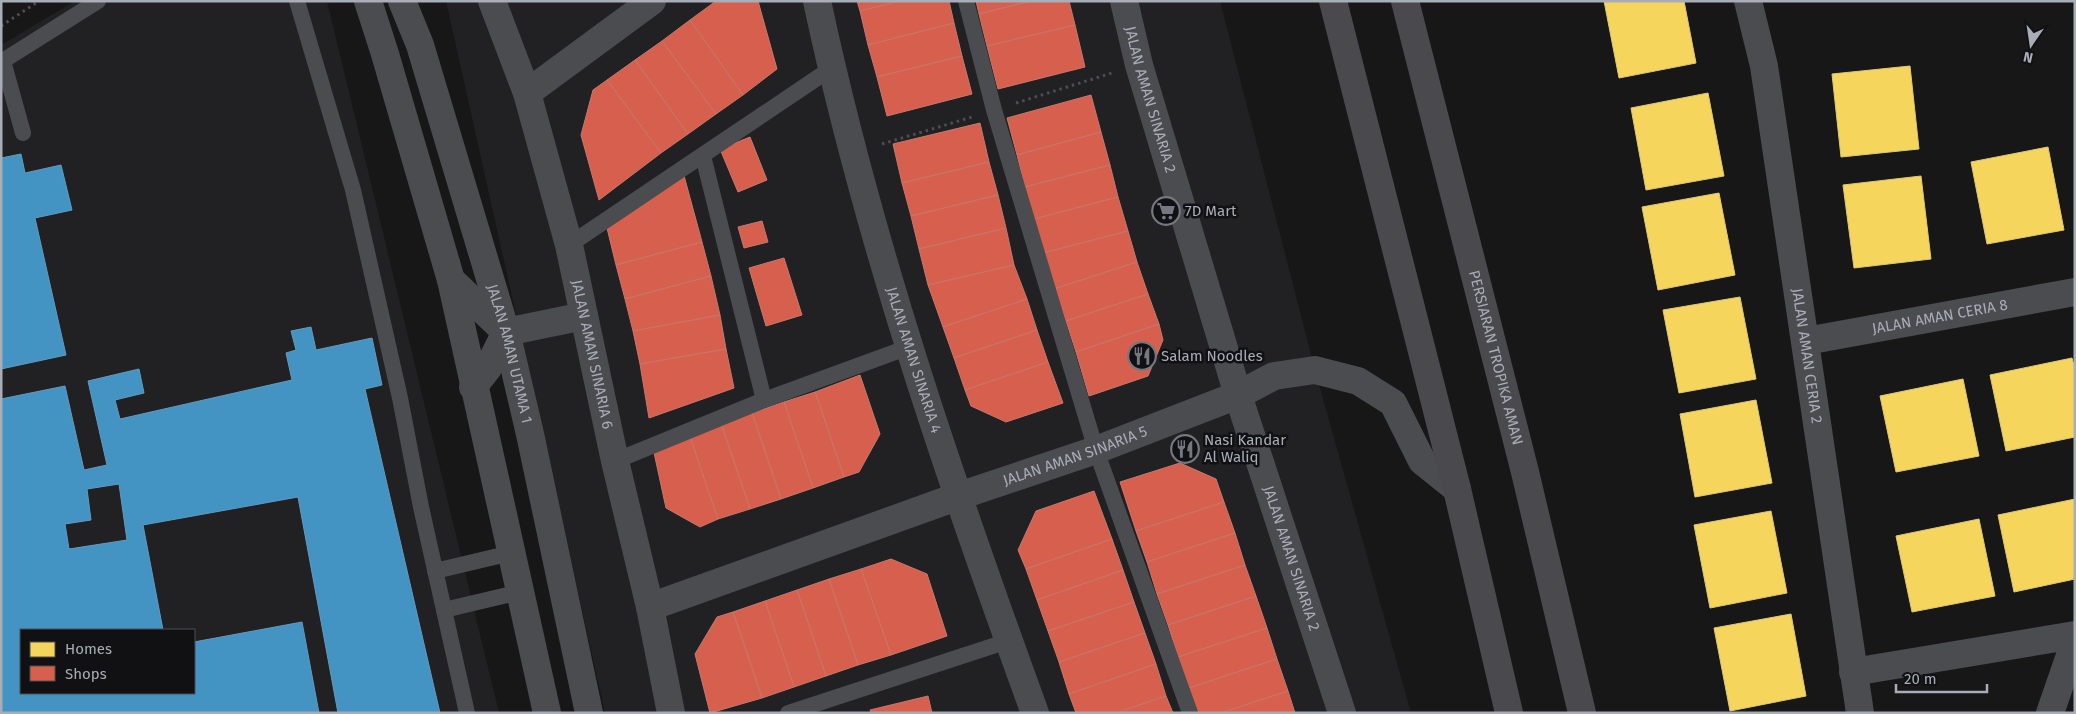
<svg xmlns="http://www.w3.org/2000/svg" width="2076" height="714" viewBox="0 0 2076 714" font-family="'Fira Sans',sans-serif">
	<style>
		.built { fill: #212123; fill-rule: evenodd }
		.homes { fill: #f6d55c; stroke: #dfc978 }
		.shops { fill: #d6604d; stroke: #c8776d }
		.schools { fill: #4393c3; stroke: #619bc0; fill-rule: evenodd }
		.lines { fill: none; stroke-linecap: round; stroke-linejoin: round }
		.path { stroke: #4d4e52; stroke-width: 3; stroke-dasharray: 2.5 4; stroke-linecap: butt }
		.service { stroke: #4b4c50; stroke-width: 16 }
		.minor { stroke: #4b4c50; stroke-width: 28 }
		.tertiary { stroke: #4b4c50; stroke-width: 28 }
		.secondary { stroke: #4a4a4e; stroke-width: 28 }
		.labels { text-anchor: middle; stroke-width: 5; stroke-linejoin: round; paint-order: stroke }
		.street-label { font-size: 15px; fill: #a8adb8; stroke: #111113 }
		.poi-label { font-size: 15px; fill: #a8adb8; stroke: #111113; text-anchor: start }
	</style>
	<rect width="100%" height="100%" fill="#171717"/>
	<!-- built -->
	<g class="built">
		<path d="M75 1H327L499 713H1V45ZM21 630H194V693H21Z"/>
		<path d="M446 1H1220L1315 370 1411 713H605Z"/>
	</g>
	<!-- homes -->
	<g class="homes">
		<path d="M1604 1H1684L1696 63 1619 78Z"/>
		<path d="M1910 66 1919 149 1841 157 1832 74Z"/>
		<path d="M1708 93 1724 176 1646 190 1631 108Z"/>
		<path d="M2048 147 2064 230 1987 244 1971 162Z"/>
		<path d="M1921 176 1931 259 1854 268 1843 185Z"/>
		<path d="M1719 193 1735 275 1658 290 1642 207Z"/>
		<path d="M1740 297 1756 379 1679 393 1663 310Z"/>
		<path d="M2072 358 2075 369V437L2006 451 1990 375Z"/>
		<path d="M1963 379 1979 456 1896 472 1880 396Z"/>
		<path d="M1756 400 1772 483 1695 497 1680 414Z"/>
		<path d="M2075 499V579L2014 592 1998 515Z"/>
		<path d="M1771 511 1787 593 1710 608 1694 525Z"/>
		<path d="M1979 519 1995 596 1912 612 1896 536Z"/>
		<path d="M1791 614 1806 696 1730 711 1714 628Z"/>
	</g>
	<!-- shops -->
	<g class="shops">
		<path d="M716 1H758L777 69 743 95 690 20Z"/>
		<path d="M857 1H900L860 11Z"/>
		<path d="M900 1H949L954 23 868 45 860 11Z"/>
		<path d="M976 1H1031L979 14Z"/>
		<path d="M1031 1H1069L1075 25 987 46 979 14Z"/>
		<path d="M690 20 743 95 716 114 662 41Z"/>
		<path d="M954 23 962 56 877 77 868 45Z"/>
		<path d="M1075 25 1085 67 998 89 987 46Z"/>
		<path d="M662 41 716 114 688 134 635 60Z"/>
		<path d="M962 56 972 94 887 116 877 77Z"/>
		<path d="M635 60 688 134 661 153 607 80Z"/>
		<path d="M607 80 661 153 599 200 581 135 593 90Z"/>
		<path d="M1091 95 1101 132 1017 155 1007 118Z"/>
		<path d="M980 123 989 162 902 183 893 144Z"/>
		<path d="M1101 132 1110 165 1025 187 1017 155Z"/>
		<path d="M750 137 767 180 738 192 720 149Z"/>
		<path d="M989 162 998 195 911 216 902 183Z"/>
		<path d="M1110 165 1118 197 1034 219 1025 187Z"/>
		<path d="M683 172 702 242 616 265 607 228Z"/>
		<path d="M998 195 1006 228 919 249 911 216Z"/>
		<path d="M1118 197 1128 231 1043 253 1034 219Z"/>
		<path d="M762 221 768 242 744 248 738 227Z"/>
		<path d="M1006 228 1014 265 928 285 919 249Z"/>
		<path d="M1128 231 1137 262 1054 289 1043 253Z"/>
		<path d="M702 242 711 276 625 299 616 265Z"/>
		<path d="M784 258 802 315 766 326 749 268Z"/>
		<path d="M1137 262 1148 294 1066 321 1054 289Z"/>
		<path d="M1014 265 1027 299 943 327 928 285Z"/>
		<path d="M711 276 720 315 633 331 625 299Z"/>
		<path d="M1148 294 1159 324 1076 352 1066 321Z"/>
		<path d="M1027 299 1037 330 954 358 943 327Z"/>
		<path d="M720 315 726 349 640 364 633 331Z"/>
		<path d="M1159 324 1163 340 1148 376 1089 396 1076 352Z"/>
		<path d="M1037 330 1048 362 965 390 954 358Z"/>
		<path d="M726 349 734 388 649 418 640 364Z"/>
		<path d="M1048 362 1063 403 1006 422 971 406 965 390Z"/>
		<path d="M860 375 880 434 859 472 844 477 815 392Z"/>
		<path d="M815 392 844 477 813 488 784 402Z"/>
		<path d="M784 402 813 488 781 499 752 413Z"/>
		<path d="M752 413 781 499 750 509 721 423Z"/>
		<path d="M721 423 750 509 718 519 689 434Z"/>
		<path d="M689 434 718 519 700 527 666 508 653 448Z"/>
		<path d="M1180 463 1216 479 1224 502 1136 531 1120 482Z"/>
		<path d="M1094 491 1112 539 1026 569 1018 550 1036 511Z"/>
		<path d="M1224 502 1235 533 1147 562 1136 531Z"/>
		<path d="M1235 533 1245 565 1157 594 1147 562Z"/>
		<path d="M1112 539 1123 570 1037 600 1026 569Z"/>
		<path d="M891 559 927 574 947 636 891 655 861 569Z"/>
		<path d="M1245 565 1256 596 1168 625 1157 594Z"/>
		<path d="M861 569 891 655 858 665 829 579Z"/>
		<path d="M1123 570 1134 602 1048 631 1037 600Z"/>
		<path d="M829 579 858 665 826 676 797 590Z"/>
		<path d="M797 590 826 676 794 687 765 601Z"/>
		<path d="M1256 596 1267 628 1178 657 1168 625Z"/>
		<path d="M765 601 794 687 762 698 733 612Z"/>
		<path d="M1134 602 1145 633 1059 662 1048 631Z"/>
		<path d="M733 612 762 698 710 713 695 654 717 617Z"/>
		<path d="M1267 628 1277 659 1189 688 1178 657Z"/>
		<path d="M1145 633 1156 664 1069 694 1059 662Z"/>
		<path d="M1277 659 1288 691 1221 713H1197L1189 688Z"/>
		<path d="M1156 664 1166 696 1116 713H1076L1069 694Z"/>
		<path d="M1288 691 1295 713H1221Z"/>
		<path d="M928 696 932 713H871L870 710Z"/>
		<path d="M1166 696 1173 713H1116Z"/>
	</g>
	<!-- schools -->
	<g class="schools">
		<path d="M21 154 25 173 61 165 72 210 35 218 66 355 1 369V158Z"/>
		<path d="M311 327 316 350 372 338 382 385 365 389 440 713H338L298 497 143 525 163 630H21V693H194V642L302 622 319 713H1V399L65 386 84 470 107 465 88 381 139 369 144 393 115 400 120 419 292 380 286 353 296 350 291 331ZM119 484 127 540 69 549 65 524 91 520 87 489Z"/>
	</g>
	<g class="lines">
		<!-- path -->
		<g class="path">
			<path d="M1 26 39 1"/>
			<path d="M1016 103 1112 73"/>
			<path d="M882 144 972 117"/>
		</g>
		<!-- service -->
		<g class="service">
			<path d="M297 1 353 190 400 398 421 507 467 713"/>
			<path d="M966 1 994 110 1096 450 1190 713"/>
			<path d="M3 61 23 133"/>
			<path d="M1 62 98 1"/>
			<path d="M703 156 764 400"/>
			<path d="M569 245 832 68"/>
			<path d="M615 461 764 400 909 347"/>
			<path d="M435 571 511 553"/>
			<path d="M444 610 520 592"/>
			<path d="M788 713 1008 641"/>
		</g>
		<!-- minor -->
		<g class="minor">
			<path id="s1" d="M492 1 527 93 569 245 615 461 650 607 671 713"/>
			<path id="s2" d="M817 1C869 244 950 480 1035 713"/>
			<path id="s3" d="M1124 1 1139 65 1238 395 1342 713"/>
			<path id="s4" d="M1748 1 1764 66 1860 713"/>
			<path d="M527 93 652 1"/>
			<path d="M451 280 506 332 488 368 473 387"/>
			<path d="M506 332 584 316"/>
			<path id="s5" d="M1806 341 2075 292"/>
			<path id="s6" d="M650 607 959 496 1096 450 1238 395 1274 376 1315 370 1358 381 1393 403 1422 461 1457 489"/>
			<path d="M1853 672 2075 635"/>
			<path d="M2050 713 2075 641"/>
		</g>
		<!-- tertiary -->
		<g class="tertiary">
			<path d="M368 1 385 54 451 280 547 713"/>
			<path id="s7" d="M402 1 420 45 506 332 530 434 589 713"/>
		</g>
		<!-- secondary -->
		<g class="secondary">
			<path d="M1333 1 1457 489 1509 713"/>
			<path id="s8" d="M1405 1 1525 472 1582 713"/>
		</g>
	</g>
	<!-- icons -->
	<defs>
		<symbol id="supermarket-ring" viewBox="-11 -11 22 22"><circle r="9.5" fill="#111113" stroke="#757880" stroke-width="1.5"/><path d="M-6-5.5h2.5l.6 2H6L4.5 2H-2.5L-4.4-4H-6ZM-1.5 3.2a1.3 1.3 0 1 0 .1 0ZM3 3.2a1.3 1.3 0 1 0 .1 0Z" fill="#757880"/></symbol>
		<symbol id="restaurant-ring" viewBox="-11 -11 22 22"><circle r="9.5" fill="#111113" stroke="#757880" stroke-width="1.5"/><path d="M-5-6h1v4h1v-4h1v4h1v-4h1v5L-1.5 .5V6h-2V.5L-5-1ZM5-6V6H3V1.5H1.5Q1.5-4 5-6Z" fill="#757880"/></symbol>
	</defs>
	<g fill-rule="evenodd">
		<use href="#supermarket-ring" x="1150" y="195" width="32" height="32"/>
		<use href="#restaurant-ring" x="1126" y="340" width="32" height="32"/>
		<use href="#restaurant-ring" x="1169" y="433" width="32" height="32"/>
	</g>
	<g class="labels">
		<!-- street labels -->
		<g class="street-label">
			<text dy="5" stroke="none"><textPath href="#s3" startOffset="102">JALAN AMAN SINARIA 2</textPath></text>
			<text dy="5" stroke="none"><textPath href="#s5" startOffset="136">JALAN AMAN CERIA 8</textPath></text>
			<text dy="5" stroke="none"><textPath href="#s7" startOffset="369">JALAN AMAN UTAMA 1</textPath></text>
			<text dy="5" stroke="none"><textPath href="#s1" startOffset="368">JALAN AMAN SINARIA 6</textPath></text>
			<text dy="5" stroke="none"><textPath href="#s8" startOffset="368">PERSIARAN TROPIKA AMAN</textPath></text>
			<text dy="5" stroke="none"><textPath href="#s4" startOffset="360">JALAN AMAN CERIA 2</textPath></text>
			<text dy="5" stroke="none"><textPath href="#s2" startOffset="372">JALAN AMAN SINARIA 4</textPath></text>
			<text dy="5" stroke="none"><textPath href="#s6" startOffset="451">JALAN AMAN SINARIA 5</textPath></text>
			<text dy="5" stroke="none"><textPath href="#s3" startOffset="582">JALAN AMAN SINARIA 2</textPath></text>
		</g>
		<!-- poi labels -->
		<g class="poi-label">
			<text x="1185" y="216">7D Mart</text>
			<text x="1161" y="361">Salam Noodles</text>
			<text x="1204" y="445">Nasi Kandar<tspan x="1204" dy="17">Al Waliq</tspan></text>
		</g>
	</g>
	<!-- border -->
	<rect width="2076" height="714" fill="none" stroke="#a8adb8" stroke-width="5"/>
	<!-- legend -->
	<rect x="20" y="629" width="175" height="65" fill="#111113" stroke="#4d4f55"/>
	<rect x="30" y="642" width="25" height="15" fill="#f6d55c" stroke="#4d4f55"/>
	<text x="65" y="654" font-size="15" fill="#a8adb8">Homes</text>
	<rect x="30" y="666" width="25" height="15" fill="#d6604d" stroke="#4d4f55"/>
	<text x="65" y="679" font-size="15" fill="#a8adb8">Shops</text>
	<!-- north arrow -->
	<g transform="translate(2031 45) rotate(193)" stroke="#111113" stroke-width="4" paint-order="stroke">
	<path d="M0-4L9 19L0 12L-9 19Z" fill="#a8adb8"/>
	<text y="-8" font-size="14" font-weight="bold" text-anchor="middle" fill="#a8adb8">N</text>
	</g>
	<!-- scale -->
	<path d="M1896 684v8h91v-8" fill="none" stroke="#a8adb8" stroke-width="2.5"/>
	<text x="1904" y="684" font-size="15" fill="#a8adb8" stroke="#111113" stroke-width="4" paint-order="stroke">20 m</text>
</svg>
